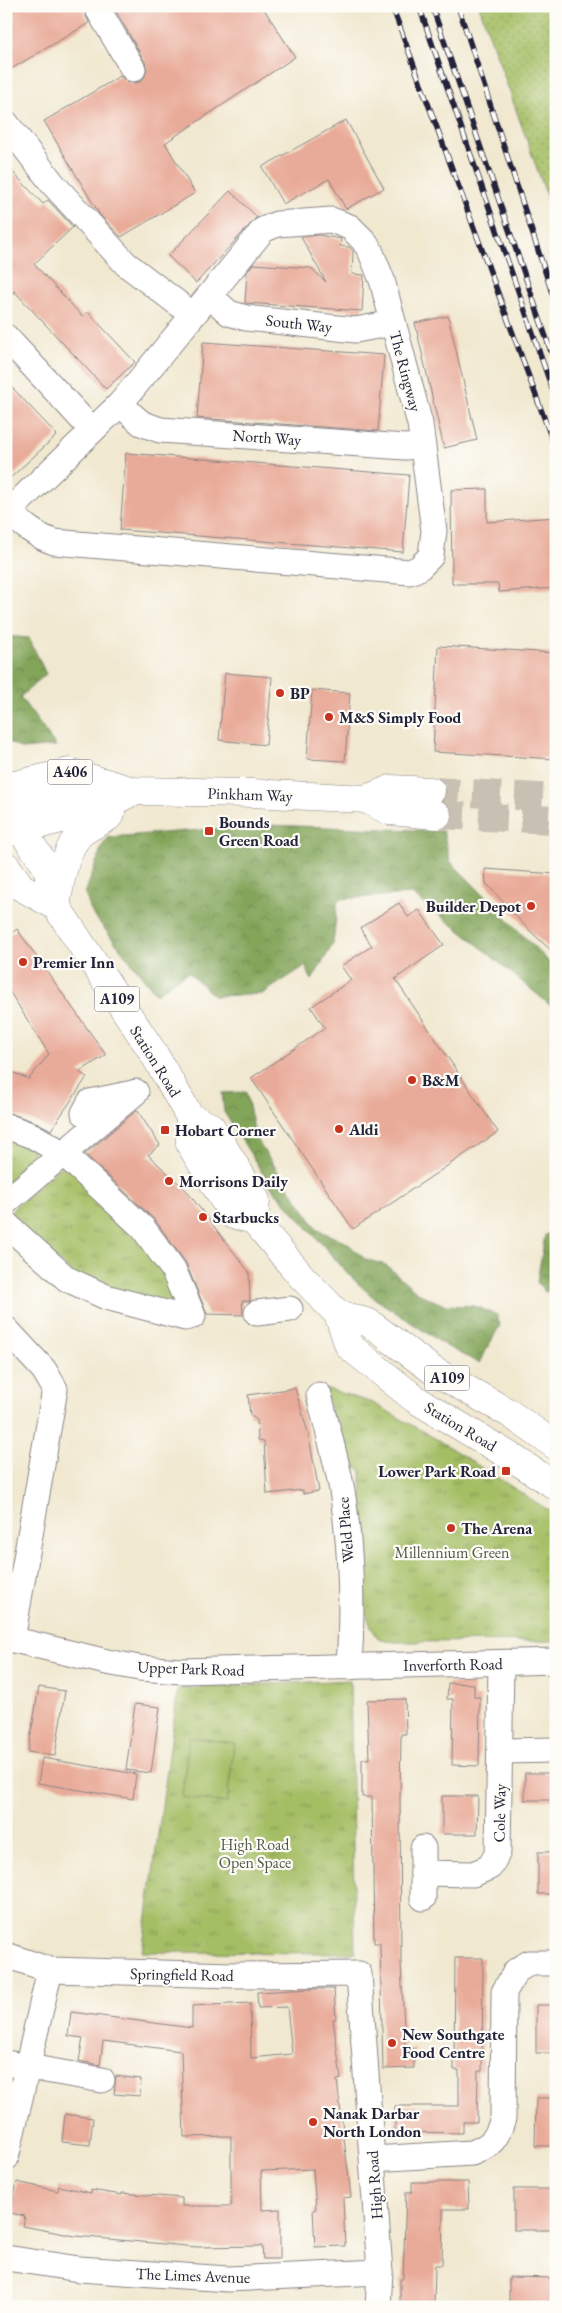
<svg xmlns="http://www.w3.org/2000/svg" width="562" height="2313" viewBox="0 0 562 2313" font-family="'EB Garamond',serif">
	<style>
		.grass { fill: url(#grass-dots); stroke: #637050 }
		.forest { fill: url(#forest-crowns); stroke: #52644a }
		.park { fill: url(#park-tufts); stroke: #637050 }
		.pitch { fill: #a4be64; stroke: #637050 }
		.building { fill: #e9ab99 }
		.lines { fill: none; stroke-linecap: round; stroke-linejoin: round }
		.highway-tunnel { stroke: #c8c0b2; stroke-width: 28; stroke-dasharray: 28 14; stroke-linecap: butt }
		.minor-casing { stroke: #8a8586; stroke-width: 27 }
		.major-casing { stroke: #8a8586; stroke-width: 29 }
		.highway-casing { stroke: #8a8586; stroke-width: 29 }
		.minor { stroke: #fff; stroke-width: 25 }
		.major { stroke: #fff; stroke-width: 28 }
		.highway { stroke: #fff; stroke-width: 28 }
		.rail-casing { stroke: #22223b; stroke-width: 5.5 }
		.rail { stroke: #fdfcf7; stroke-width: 4; stroke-dasharray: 11; stroke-linecap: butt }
		.poi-dot { fill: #c8321e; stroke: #fdfcf7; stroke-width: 2 }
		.labels { text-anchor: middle; stroke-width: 4.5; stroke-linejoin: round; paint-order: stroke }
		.shield { fill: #fdfcf7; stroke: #646373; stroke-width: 1 }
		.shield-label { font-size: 15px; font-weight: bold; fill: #22223b }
		.street-label { font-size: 16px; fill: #22223b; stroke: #fdfcf7 }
		.poi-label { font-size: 16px; font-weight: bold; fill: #22223b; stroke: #fdfcf7; text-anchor: start }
		.park-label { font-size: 16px; fill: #505949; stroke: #fdfcf7 }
	</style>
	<defs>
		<pattern id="grass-dots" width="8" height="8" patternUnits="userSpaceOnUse" patternTransform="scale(1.25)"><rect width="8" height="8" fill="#a4be64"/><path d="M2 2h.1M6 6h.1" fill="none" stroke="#859a54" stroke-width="1.8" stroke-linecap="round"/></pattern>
		<pattern id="forest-crowns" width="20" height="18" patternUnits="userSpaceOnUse" patternTransform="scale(1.25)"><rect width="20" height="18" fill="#83a55a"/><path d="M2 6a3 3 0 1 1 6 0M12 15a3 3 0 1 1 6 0" fill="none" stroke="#6b864c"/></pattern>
		<pattern id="park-tufts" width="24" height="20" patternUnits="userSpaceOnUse" patternTransform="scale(1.25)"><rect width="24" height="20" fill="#a4be64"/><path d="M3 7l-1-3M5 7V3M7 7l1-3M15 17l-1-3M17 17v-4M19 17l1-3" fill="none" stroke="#859a54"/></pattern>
	</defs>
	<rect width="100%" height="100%" fill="#fdfcf7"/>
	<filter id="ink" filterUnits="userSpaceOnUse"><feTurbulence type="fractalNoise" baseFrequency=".02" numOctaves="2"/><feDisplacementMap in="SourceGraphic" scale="10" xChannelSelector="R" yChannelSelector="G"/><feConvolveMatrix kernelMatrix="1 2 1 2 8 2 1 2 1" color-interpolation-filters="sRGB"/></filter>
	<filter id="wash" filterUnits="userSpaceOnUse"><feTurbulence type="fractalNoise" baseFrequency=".0096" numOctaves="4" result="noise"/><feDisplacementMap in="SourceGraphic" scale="20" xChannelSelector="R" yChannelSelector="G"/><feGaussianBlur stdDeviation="1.12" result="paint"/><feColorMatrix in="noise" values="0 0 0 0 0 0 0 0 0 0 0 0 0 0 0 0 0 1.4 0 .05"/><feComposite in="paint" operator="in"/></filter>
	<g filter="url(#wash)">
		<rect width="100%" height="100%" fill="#f1e8d0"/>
		<!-- grass -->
		<path class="grass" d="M479 6H556V222Z"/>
		<!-- forest -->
		<g class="forest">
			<path d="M6 636 29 638 46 674 20 697 56 746 22 749 6 740Z"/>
			<path d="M267 825 443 831 450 861 556 969V1010L472 940 412 894 338 899 333 944 312 980 305 966 262 994 214 996 188 972 156 994 92 913 85 894 102 846 109 837Z"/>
			<path d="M246 1092 256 1139 318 1230 347 1243 365 1259 386 1265 418 1293 444 1305 474 1306 497 1315 500 1325 479 1363 448 1347 374 1298 352 1278 272 1188 224 1112 222 1093Z"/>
			<path d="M556 1231V1289L545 1292 537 1282 545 1235Z"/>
		</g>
		<!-- park -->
		<g class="park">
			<path d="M6 1128 39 1145 6 1185Z"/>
			<path d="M67 1160 155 1244 188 1316 95 1292 13 1223 10 1212Z"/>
			<path d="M325 1388 373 1403 438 1440 556 1515V1641L394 1642 378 1638 371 1627 364 1607 361 1471 340 1454Z"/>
			<path d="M350 1680 355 1953 142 1952 178 1689Z"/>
		</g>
		<!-- pitch -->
		<path class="pitch" d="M189 1737 234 1743 227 1803 182 1797Z"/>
		<g id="blocks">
			<!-- building -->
			<g class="building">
				<path d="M14 6H82L89 23 6 72V11Z"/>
				<path d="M113 6H262L295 57 165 143 195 193 121 237 100 215 44 121 120 76 126 81 133 83 140 82 145 76 147 69 145 62Z"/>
				<path d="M346 120 384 188 346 209 329 179 283 204 262 167Z"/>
				<path d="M6 165 43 204 48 200 73 227 34 264 83 317 88 312 135 362 106 389 14 291 6 299Z"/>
				<path d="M230 191 257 217 196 283 168 256Z"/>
				<path d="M319 235 341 239 340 246 349 247 353 251 352 274 364 275 362 311 245 303 247 272 253 264 311 268 326 282 301 237Z"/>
				<path d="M448 316 477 440 444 448 415 323Z"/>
				<path d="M203 342 384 355 378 431 197 418Z"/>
				<path d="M6 381 57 435 6 482Z"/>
				<path d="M126 453 409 475 403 552 120 530Z"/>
				<path d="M487 489V522L556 517V588L499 592 498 584H452L451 490Z"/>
				<path d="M438 646 556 653V759L433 752Z"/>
				<path d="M225 673 272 677 266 745 219 740Z"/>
				<path d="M312 690 350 693 345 761 307 759Z"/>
				<path d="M485 869 556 874V955L527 928 486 883Z"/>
				<path d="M399 903 408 917 419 910 444 945 395 979 498 1132 353 1229 251 1078 325 1028 311 1007 351 980 341 966 372 946 360 928Z"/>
				<path d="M17 929 106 1055 79 1072 87 1077 51 1130 38 1123 6 1112V1070L29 1079 49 1054 6 986V938Z"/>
				<path d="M137 1110 160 1145 148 1155 186 1190 249 1272 250 1301H242L243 1315 207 1314 186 1263 155 1220 85 1154Z"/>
				<path d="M295 1388 308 1433 319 1491 303 1494V1490L267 1494 264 1441 258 1440 257 1420 250 1415 248 1395Z"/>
				<path d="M448 1683 474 1684V1697H480L479 1766 452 1765 453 1699H447Z"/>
				<path d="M39 1687 65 1691 55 1756 28 1752Z"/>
				<path d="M405 1699 406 1734H401L400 1797 401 1963 405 2050 414 2049V2068L383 2069 380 1943H374L372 1797H362V1759H369L367 1700Z"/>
				<path d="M135 1704 160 1707 151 1773 126 1770Z"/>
				<path d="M42 1758 136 1774 133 1799 38 1783Z"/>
				<rect x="525" y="1773" width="31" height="27"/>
				<path d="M442 1796H478L477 1834H442Z"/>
				<rect x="538" y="1852" width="18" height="42"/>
				<path d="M455 1958H483L482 2071H478L477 2122H463V2133L395 2132V2106H459V2070H454Z"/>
				<path d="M312 1989H334L336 2019H333L341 2079 337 2080 351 2197 343 2198 345 2246 315 2247 313 2210 316 2209 313 2169 261 2171 262 2210 280 2209V2259H263L262 2246 197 2247 75 2236 23 2226 25 2216 10 2213 17 2182 58 2191 59 2186 91 2193V2190L122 2195V2193L182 2198V2206H231V2136L184 2137 181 2051 103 2041 100 2065 79 2061 83 2038 68 2036 71 2012 192 2028V2006L250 2003 251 2058 292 2054 287 2007 258 2008 257 1992Z"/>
				<path d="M536 2005H556L554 2053H536Z"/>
				<path d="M116 2076 141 2079 140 2096 114 2094Z"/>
				<path d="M536 2098H556V2141H552V2146H535Z"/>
				<path d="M65 2114 93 2118 90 2145 62 2142Z"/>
				<path d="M412 2182H468L469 2209H443L442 2265H435L434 2307H400V2279H403L406 2192H412Z"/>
				<rect x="514" y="2189" width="41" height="41"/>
				<path d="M509 2277 555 2278 554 2307H509Z"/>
			</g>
		</g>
	</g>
	<g filter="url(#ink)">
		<use href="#blocks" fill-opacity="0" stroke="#8a8586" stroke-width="1"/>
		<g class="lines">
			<!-- highway-tunnel -->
			<g class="highway-tunnel">
				<path d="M431 791 556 798"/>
				<path d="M437 815 556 820"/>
			</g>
			<defs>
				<g id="minor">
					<path d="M96 6 133 69"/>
					<path d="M6 123 53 184 126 264 193 315"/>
					<path d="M210 296 229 313 246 318 356 330 393 323"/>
					<path d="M6 337 92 430"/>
					<path d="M120 404 141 423 160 430 405 447 422 446"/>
					<path d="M6 514 120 404 263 230 277 224 331 220 350 227 363 240 370 250 382 280 420 424 434 531 431 556 419 568 410 572 54 542C36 536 23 525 9 512"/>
					<path d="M84 1113 90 1102 133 1093"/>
					<path d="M6 1126 33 1136 64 1154 143 1228 173 1269 193 1316 185 1318 106 1297 67 1279 6 1224"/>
					<path d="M6 1202 136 1092"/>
					<path d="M257 1313 290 1309"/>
					<path d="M6 1329 44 1370 55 1389 12 1640"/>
					<path d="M319 1395C326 1423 334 1452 340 1480 351 1537 353 1609 349 1667"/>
					<path d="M6 1638 107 1662 139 1668 182 1671 556 1661"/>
					<path d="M500 1751 556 1750"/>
					<path d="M423 1848V1873L473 1874 490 1867 498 1852 501 1664"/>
					<path d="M423 1898V1873"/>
					<path d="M6 1955 50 1970 234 1975 359 1974 380 2272 378 2307"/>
					<path d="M6 2063 102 2080"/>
					<path d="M6 2158 50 1970"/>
					<path d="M373 2159 472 2153C492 2145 497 2139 503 2118L504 1992 516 1971 529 1963H556"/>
					<path d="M6 2258 79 2269 228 2279 380 2272"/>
				</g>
				<g id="major">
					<path d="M6 809 47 867 56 906 154 1054 190 1117V1144L233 1215 254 1220 302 1277 338 1314 349 1346 415 1399 508 1455 556 1486"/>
					<path d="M6 866 21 887 56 906"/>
					<path d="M190 1117 211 1127 256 1200 254 1220"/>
					<path d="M338 1314 369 1323 434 1371 509 1413 556 1446"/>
				</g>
				<g id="highway">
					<path d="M6 787 69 772 133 791 251 793 366 799 391 789 431 791"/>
					<path d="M366 799 389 811 437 815"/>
					<path d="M6 800 48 801 74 797 88 798"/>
					<path d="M6 833C49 821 95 814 133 791"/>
					<path d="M56 906C60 885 64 849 81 833 89 827 100 822 108 817L111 813"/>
				</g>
			</defs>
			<!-- minor casing -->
			<use href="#minor" class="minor-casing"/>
			<!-- major casing -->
			<use href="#major" class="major-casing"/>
			<!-- highway casing -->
			<use href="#highway" class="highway-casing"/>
			<!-- minor -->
			<use href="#minor" class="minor"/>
			<!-- major -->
			<use href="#major" class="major"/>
			<!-- highway -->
			<use href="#highway" class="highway"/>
			<defs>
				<g id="rail">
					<path d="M392 6 556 450"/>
					<path d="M419 6 556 400"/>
					<path d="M432 6 556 366"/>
					<path d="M458 6 556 305"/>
				</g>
			</defs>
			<!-- rail casing -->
			<use href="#rail" class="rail-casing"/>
			<!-- rail -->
			<use href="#rail" class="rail"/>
		</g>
	</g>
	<!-- markers -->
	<g class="poi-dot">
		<circle cx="280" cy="693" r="5"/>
		<circle cx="329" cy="717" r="5"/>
		<rect x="204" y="826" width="10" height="10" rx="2.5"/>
		<circle cx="531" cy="906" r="5"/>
		<circle cx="23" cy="962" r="5"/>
		<circle cx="412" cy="1080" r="5"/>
		<circle cx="339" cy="1129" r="5"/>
		<rect x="160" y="1125" width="10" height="10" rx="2.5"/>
		<circle cx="169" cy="1181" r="5"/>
		<circle cx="203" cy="1217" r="5"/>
		<rect x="501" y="1466" width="10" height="10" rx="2.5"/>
		<circle cx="451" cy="1528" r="5"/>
		<circle cx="392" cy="2043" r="5"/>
		<circle cx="313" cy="2122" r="5"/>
	</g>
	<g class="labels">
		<!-- shield labels -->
		<g class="shield">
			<rect x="47.5" y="759.5" width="45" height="25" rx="4"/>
			<rect x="94.5" y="986.5" width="45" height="25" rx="4"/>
			<rect x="424.5" y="1365.5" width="45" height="25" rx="4"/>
		</g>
		<g class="shield-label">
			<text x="70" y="777">A406</text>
			<text x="117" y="1004">A109</text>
			<text x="447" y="1383">A109</text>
		</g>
		<!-- street labels -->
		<g class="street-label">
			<text transform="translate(299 323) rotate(6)" y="6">South Way</text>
			<text transform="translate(406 371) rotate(75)" y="6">The Ringway</text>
			<text transform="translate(267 437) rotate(4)" y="6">North Way</text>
			<text transform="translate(250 794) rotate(2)" y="6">Pinkham Way</text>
			<text transform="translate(156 1061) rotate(58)" y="6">Station Road</text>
			<text transform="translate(461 1426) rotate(31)" y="6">Station Road</text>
			<text transform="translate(345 1530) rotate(-95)" y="6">Weld Place</text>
			<text transform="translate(453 1664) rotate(-1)" y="6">Inverforth Road</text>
			<text transform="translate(191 1668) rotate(2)" y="6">Upper Park Road</text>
			<text transform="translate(499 1813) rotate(-89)" y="6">Cole Way</text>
			<text transform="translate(182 1974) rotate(1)" y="6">Springfield Road</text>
			<text transform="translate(374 2185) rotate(-94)" y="6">High Road</text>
			<text transform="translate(193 2275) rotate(2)" y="6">The Limes Avenue</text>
		</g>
		<!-- poi labels -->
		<g class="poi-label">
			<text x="290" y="699">BP</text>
			<text x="339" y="723">M&amp;S Simply Food</text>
			<text x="219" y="828">Bounds<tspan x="219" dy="18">Green Road</tspan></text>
			<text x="521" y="912" text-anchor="end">Builder Depot</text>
			<text x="33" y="968">Premier Inn</text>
			<text x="422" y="1086">B&amp;M</text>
			<text x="349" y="1135">Aldi</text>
			<text x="175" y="1136">Hobart Corner</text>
			<text x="179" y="1187">Morrisons Daily</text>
			<text x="213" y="1223">Starbucks</text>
			<text x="496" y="1477" text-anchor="end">Lower Park Road</text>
			<text x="461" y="1534">The Arena</text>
			<text x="402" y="2040">New Southgate<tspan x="402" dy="18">Food Centre</tspan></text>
			<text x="323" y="2119">Nanak Darbar<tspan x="323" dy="18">North London</tspan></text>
		</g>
		<!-- park labels -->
		<g class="park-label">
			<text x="452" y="1558">Millennium Green</text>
			<text x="255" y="1850">High Road<tspan x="255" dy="18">Open Space</tspan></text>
		</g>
	</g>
	<!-- margin -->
	<rect width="562" height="2313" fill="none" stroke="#fdfcf7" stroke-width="25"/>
</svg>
